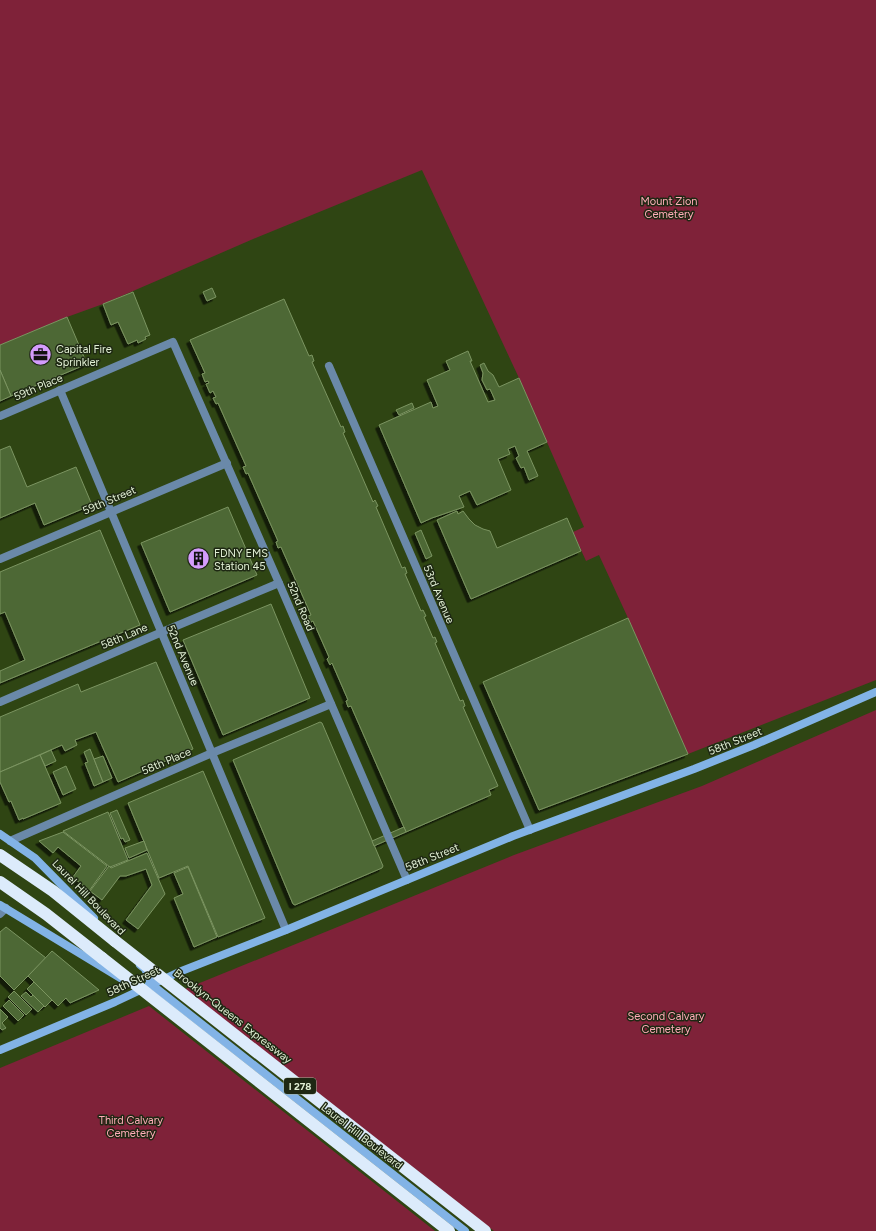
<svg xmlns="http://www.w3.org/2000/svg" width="876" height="1231" viewBox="0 0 876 1231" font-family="Figtree,sans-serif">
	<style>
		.green { fill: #7f2239 }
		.building { fill: #4e6735; stroke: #7b9561; filter: url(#shadow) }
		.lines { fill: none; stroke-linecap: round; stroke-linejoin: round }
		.minor { stroke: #6a89a9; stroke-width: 8 }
		.secondary { stroke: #82b3e6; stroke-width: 8 }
		.motorway { stroke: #dcebfb; stroke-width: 12 }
		.motorway-bridge { stroke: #dcebfb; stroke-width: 12 }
		.labels { text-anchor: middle; stroke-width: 3; stroke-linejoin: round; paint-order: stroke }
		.shield { fill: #1e2813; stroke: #a7b49b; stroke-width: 1 }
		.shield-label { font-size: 10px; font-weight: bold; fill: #e2f0d5 }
		.park-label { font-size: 11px; fill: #ffacb8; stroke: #1e2813 }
		.poi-label { font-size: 11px; fill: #e2f0d5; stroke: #1e2813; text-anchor: start }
		.street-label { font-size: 11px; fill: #e2f0d5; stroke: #1e2813 }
	</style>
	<defs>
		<filter id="shadow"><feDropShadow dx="-3.5" dy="3.5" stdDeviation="0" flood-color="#0009"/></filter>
	</defs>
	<rect width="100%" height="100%" fill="#2f4513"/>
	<!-- green -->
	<g class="green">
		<path d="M0 0H876V680L688 754 628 618 599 555 586 561 573 532 584 527 519 378 422 170 258 237 103 304 67 317 0 345Z"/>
		<path d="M876 710V1231H494L185 989 514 855 702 786Z"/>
		<path d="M149 1006 435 1231H0V1068Z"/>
	</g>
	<!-- building -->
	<g class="building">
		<path d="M212 288 216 297 207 301 203 292Z"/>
		<path d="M133 292 150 335 145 337 146 339 138 343 137 340 128 344 118 322 111 325 103 304Z"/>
		<path d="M284 299 309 356 312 355 314 361 312 362 341 427 343 426 345 432 343 433 373 502 375 500 378 506 376 507 402 568 405 567 407 573 405 574 421 611 423 610 426 616 424 617 433 638 435 637 437 642 435 643 460 701 463 700 465 706 463 707 498 786 489 790 491 795 406 832 351 706 348 707 346 701 348 700 332 663 330 665 327 659 329 657 313 621 311 622 308 616 311 615 281 547 278 548 276 542 278 541 248 473 246 474 243 467 246 466 218 403 216 404 213 398 216 397 213 391 210 393 206 384 209 383 208 381 205 382 202 374 205 373 190 340Z"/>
		<path d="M67 317 87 364 11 396 0 370V345Z"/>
		<path d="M468 351 472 361H470L488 402 495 400 490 389 487 390 482 380 483 373 480 365 484 363 488 371 493 375 499 387 519 378 547 442 527 451 538 476 529 480 524 467 521 468 516 458 519 456 515 446 508 449 510 454 498 459 511 490 477 505 470 491 459 496 464 507 432 518 421 523 379 425 431 402 433 408 438 406 427 380 450 370 446 361Z"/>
		<path d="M0 370 11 396 0 401Z"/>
		<path d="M412 403 414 408 399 415 396 410Z"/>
		<path d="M10 446 27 487 76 467 92 505 44 525 35 503 0 518V450Z"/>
		<path d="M228 507 257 575 170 612 141 543Z"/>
		<path d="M457 511 458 514 463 511 469 519 475 525 483 529 490 531 497 548 567 518 581 551 471 599 437 520Z"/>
		<path d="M100 530 140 625 0 683V671L25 660 5 612 0 614V572Z"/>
		<path d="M421 530 432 556 426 559 415 533Z"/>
		<path d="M271 604 310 698 223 735 183 640Z"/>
		<path d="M628 618 688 754 539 810 483 682Z"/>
		<path d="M156 662 193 749 118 782 96 732 75 740 77 745 65 751 62 745 0 772V717L78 684 81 692Z"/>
		<path d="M320 722 322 723 383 866 382 868 295 905 293 904 233 760Z"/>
		<path d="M90 749 103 782 94 786 85 763 88 762 84 752Z"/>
		<path d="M51 750 56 761 45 766 40 755Z"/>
		<path d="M40 755 61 803 23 819V818L19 820 11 801 9 802 0 782V772Z"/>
		<path d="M103 756 112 778 103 782 94 759Z"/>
		<path d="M66 766 76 789 63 795 53 772Z"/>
		<path d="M203 771 265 918 218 937 188 866 159 878 128 803Z"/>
		<path d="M117 810 130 840 125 842 123 838 121 839 110 813Z"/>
		<path d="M108 812 128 860 110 867 63 831Z"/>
		<path d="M404 827 406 832 374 846 372 841Z"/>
		<path d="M63 832 107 866 89 891 73 877 81 866 58 847 53 853 39 841Z"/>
		<path d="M144 841 147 850 129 858 125 848Z"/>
		<path d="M147 853 165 894 138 929 126 920 152 885 146 869 126 876H120L102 900 90 891 109 866 111 868Z"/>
		<path d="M188 867 217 937 194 947 174 898 183 894 174 873Z"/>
		<path d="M6 927 46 958 14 990 0 976V932Z"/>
		<path d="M52 951 99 990 70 1003 66 998 58 1006 28 976Z"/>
		<path d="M34 982 52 1000 45 1007 27 989Z"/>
		<path d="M14 991 32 1009 26 1015 8 997Z"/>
		<path d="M26 992 31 997 33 995 44 1006 38 1012 21 996Z"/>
		<path d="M9 1000 24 1015 18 1021 3 1006Z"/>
		<path d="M0 1009 8 1017 2 1023 6 1028 2 1030 0 1028Z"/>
	</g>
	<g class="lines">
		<!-- minor -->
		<g class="minor">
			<path d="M329 366 530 830"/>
			<path d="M60 390 286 930"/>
			<path d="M0 416 173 342 279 583 407 880"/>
			<path d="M0 559 227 463"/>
			<path d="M0 702 162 632 279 583"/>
			<path d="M10 841 212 753 331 704"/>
			<path d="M0 914 6 908"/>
		</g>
		<!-- secondary -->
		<g class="secondary">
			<path d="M0 834 35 858 94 918"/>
			<path d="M0 905 122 979"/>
			<path d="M140 965 145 969 152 985"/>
			<path d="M149 984 152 985 465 1231"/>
			<path d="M0 1050 115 1002 179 972 286 930 513 836 694 769 754 745 876 692"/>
		</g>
		<!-- motorway -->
		<g class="motorway">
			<path d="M0 855 53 891 115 941"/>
			<path d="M0 882 46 914 102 958"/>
		</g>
		<!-- motorway-bridge -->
		<g class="motorway-bridge">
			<path d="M115 941 485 1231"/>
			<path d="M102 958 449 1231"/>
		</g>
	</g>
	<!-- icons -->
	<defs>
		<symbol id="office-disc" viewBox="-11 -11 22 22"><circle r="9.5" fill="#d49cfc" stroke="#1e2813"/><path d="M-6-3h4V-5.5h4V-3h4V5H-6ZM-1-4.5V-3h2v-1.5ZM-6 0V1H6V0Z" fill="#111"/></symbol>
		<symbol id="building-disc" viewBox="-11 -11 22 22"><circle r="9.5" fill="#d49cfc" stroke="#1e2813"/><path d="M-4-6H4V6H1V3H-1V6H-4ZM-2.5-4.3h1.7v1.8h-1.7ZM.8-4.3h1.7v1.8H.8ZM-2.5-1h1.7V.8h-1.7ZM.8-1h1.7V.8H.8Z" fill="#111"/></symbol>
	</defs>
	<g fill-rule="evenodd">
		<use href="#office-disc" x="28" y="342" width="25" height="25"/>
		<use href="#building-disc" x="186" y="546" width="25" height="25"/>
	</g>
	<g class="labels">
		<!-- shield labels -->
		<rect class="shield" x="284" y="1078" width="32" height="16" rx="3"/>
		<g class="shield-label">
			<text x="300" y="1090">I 278</text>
		</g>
		<!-- park labels -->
		<g class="park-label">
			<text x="669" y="205">Mount Zion<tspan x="669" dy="13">Cemetery</tspan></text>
			<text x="666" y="1020">Second Calvary<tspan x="666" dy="13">Cemetery</tspan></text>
			<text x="131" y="1124">Third Calvary<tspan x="131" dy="13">Cemetery</tspan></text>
		</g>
		<!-- poi labels -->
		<g class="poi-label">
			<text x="56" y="353">Capital Fire<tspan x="56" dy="13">Sprinkler</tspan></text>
			<text x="214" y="557">FDNY EMS<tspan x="214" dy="13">Station 45</tspan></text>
		</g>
		<!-- street labels -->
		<g class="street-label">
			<text transform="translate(38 387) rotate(-23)" y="4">59th Place</text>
			<text transform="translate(109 500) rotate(-23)" y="4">59th Street</text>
			<text transform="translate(439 594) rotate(67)" y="4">53rd Avenue</text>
			<text transform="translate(301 606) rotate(67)" y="4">52nd Road</text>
			<text transform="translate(124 636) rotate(-23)" y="4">58th Lane</text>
			<text transform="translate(183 655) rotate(67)" y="4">52nd Avenue</text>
			<text transform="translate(735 741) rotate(-22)" y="4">58th Street</text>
			<text transform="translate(166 761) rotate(-23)" y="4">58th Place</text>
			<text transform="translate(432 857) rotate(-22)" y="4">58th Street</text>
			<text transform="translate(89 897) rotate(46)" y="4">Laurel Hill Boulevard</text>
			<text transform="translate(133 981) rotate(-25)" y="4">58th Street</text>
			<text transform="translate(233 1016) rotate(38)" y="4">Brooklyn-Queens Expressway</text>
			<text transform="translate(362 1136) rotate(38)" y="4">Laurel Hill Boulevard</text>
		</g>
	</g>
</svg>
